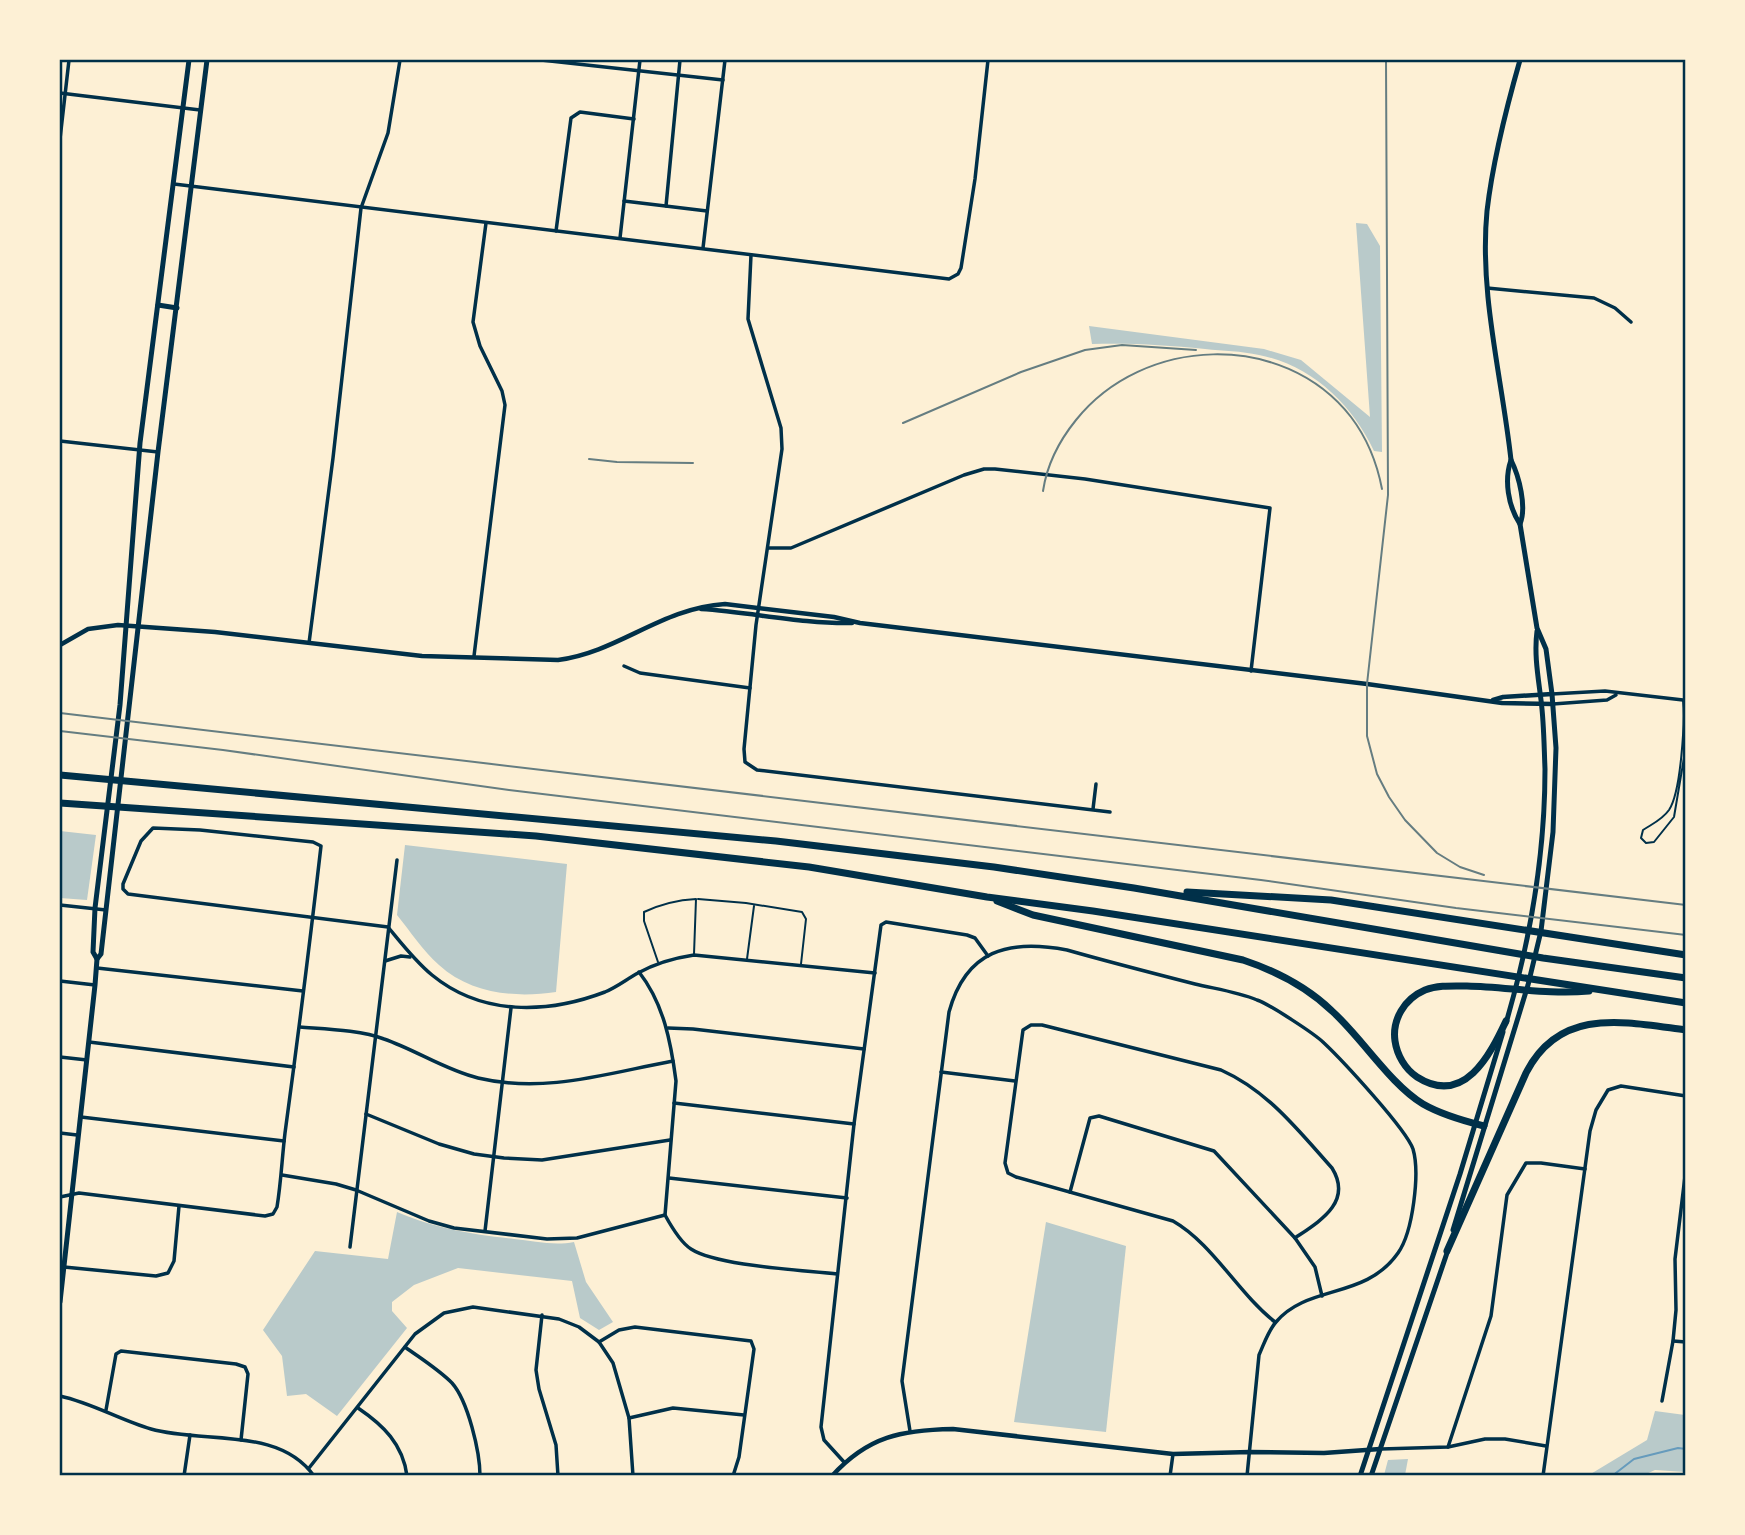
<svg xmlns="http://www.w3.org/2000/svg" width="1745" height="1535" viewBox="0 0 1745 1535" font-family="'Public Sans',sans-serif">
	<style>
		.green { fill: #b9caca }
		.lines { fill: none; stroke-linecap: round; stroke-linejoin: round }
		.stream { stroke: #669bbc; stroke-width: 2 }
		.service { stroke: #003049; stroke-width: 2 }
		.minor { stroke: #003049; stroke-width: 3.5 }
		.tertiary { stroke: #003049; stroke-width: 4.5 }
		.secondary { stroke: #003049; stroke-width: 5 }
		.motorway { stroke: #003049; stroke-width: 7 }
		.rail { stroke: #657d81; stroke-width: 2 }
		.neatline { fill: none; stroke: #003049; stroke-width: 2.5 }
	</style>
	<rect width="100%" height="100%" fill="#fdf0d5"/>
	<!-- green -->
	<g class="green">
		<path d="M1356 223 1367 224 1380 246 1382 452 1374 451C1352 404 1311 365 1259 355 1241 351 1223 351 1205 349 1166 345 1132 343 1092 344L1089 326 1264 349 1301 360 1370 417Z"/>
		<path d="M60 831 96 835 87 900 60 898Z"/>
		<path d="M405 845 567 864 556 992C515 998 471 994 439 965 423 951 410 931 397 915Z"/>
		<path d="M397 1212C438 1229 470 1234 514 1239 534 1241 554 1246 574 1242L586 1282 613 1322 599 1330 580 1318 572 1281 458 1268 414 1285 392 1302V1311L407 1328 337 1416 306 1394 287 1396 282 1356 263 1330 315 1251 388 1259Z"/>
		<path d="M1046 1222 1126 1246 1106 1432 1014 1422Z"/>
		<path d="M1655 1411 1685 1415V1472L1655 1470 1644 1475H1589L1647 1440Z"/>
		<path d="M1408 1459 1405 1475H1384L1388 1460Z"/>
	</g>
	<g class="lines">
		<!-- stream -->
		<path class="stream" d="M1612 1476 1634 1459 1678 1448 1686 1449"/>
		<!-- service -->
		<g class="service">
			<path d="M1686 701 1683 700C1685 723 1681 792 1669 810 1662 820 1652 824 1643 830L1641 838 1646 843 1654 842 1674 817 1686 746"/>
			<path d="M1684 725 1686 734"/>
			<path d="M698 899 746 903 802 912 806 919 801 964"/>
			<path d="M747 959 754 906"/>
			<path d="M658 962 644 921V912C661 904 677 900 696 899L694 954"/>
		</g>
		<!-- minor -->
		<g class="minor">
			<path d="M541 60 723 80"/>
			<path d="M60 93 200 110"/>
			<path d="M60 139 69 60"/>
			<path d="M174 184 949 279 958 274 961 268 975 179 988 60"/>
			<path d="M624 201 707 211"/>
			<path d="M666 206 680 60"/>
			<path d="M556 231 571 118 580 112 634 119"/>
			<path d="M620 238 640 60"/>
			<path d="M703 248 725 60"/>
			<path d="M751 255 748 319 781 428 782 449 756 625 744 749 745 762 757 770 1110 812"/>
			<path d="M1487 288 1594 298 1615 308 1631 322"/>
			<path d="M60 441 158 452"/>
			<path d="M768 548H791L964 475 984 469H995L1085 479 1270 508 1251 671"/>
			<path d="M309 643 333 458 361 208 388 133 400 60"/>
			<path d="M474 656 505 405 502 391 480 346 473 322 486 223"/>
			<path d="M624 666 640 673 750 688"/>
			<path d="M1552 694 1605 691 1683 700"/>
			<path d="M1553 704 1607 700 1616 695"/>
			<path d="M1093 809 1096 784"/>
			<path d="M60 905 106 910"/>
			<path d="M388 927C402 944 415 961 432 975 482 1016 547 1014 605 992 617 987 627 979 638 973 656 963 674 958 694 955L875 973"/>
			<path d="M385 961 401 956 410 957"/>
			<path d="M97 968 303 991"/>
			<path d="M639 972C664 1004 671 1043 676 1081L665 1215C671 1226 680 1242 691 1249 717 1266 803 1270 837 1274"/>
			<path d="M60 981 95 985"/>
			<path d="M300 1027C325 1029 361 1030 384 1039 416 1050 445 1070 478 1078 545 1094 608 1073 673 1061"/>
			<path d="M668 1028 693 1029 864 1049"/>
			<path d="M89 1042 294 1067"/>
			<path d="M60 1057 87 1060"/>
			<path d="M941 1072 1015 1081"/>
			<path d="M674 1103 854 1124"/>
			<path d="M366 1114 439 1144 474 1154 504 1158 542 1160 670 1140"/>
			<path d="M81 1117 284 1141"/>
			<path d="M60 1133 77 1135"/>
			<path d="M282 1175 336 1184 356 1190 429 1221 454 1228 547 1239 577 1238 665 1215"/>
			<path d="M669 1178 847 1198"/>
			<path d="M1070 1192 1090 1118 1099 1116 1214 1151 1295 1238 1315 1267 1322 1296"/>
			<path d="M60 1197 79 1193 265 1216 273 1214 277 1207C281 1183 282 1158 285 1133 298 1037 310 942 321 846L313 842 200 830 153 828 141 841 123 884V889L128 894 388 927"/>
			<path d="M485 1231 511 1008"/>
			<path d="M350 1247 397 860"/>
			<path d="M64 1267 156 1276 168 1273 174 1261 179 1206"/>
			<path d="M542 1315 536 1370 539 1389 556 1445 558 1476"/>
			<path d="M1275 1322C1238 1293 1213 1244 1173 1221L1016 1177 1008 1173 1005 1163 1023 1030 1031 1025H1042L1221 1070C1268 1091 1298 1130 1332 1168 1353 1202 1320 1221 1295 1238"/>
			<path d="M1673 1341 1686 1342"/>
			<path d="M599 1342 619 1330 635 1327 751 1341 754 1349 739 1457 733 1476"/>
			<path d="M405 1347C420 1358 438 1369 452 1383 468 1401 480 1452 480 1476"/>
			<path d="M60 1396C92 1403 120 1420 151 1429 203 1444 279 1426 314 1476"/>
			<path d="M1662 1401 1673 1341 1676 1310 1675 1259 1686 1168"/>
			<path d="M358 1408C383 1425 403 1444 407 1476"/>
			<path d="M106 1410 116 1354 121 1351 236 1364 245 1367 248 1374 241 1440"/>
			<path d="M629 1418 673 1408 744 1415"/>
			<path d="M910 1431 902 1381 949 1012C966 950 1008 939 1067 950 1109 962 1152 973 1195 984 1216 989 1238 992 1257 1000 1269 1004 1315 1034 1324 1043 1342 1060 1406 1129 1413 1149 1420 1173 1413 1232 1398 1253 1365 1300 1308 1284 1276 1322 1268 1331 1264 1344 1259 1355L1247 1476"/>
			<path d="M1448 1447 1491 1316 1507 1195 1526 1163H1541L1585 1169"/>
			<path d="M1381 1449 1448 1447 1485 1439H1505L1546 1446"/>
			<path d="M844 1462 824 1440 821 1427 854 1124 881 925 886 922 967 935 975 938 988 956"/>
			<path d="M309 1468 415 1334 444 1313 473 1307 559 1319 579 1327 599 1342 613 1363 629 1418 633 1476"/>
			<path d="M184 1476 190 1435"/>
			<path d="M1170 1476 1173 1454"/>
			<path d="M1543 1476 1590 1131 1596 1110 1608 1090 1621 1086 1686 1096"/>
		</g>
		<!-- tertiary -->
		<g class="tertiary">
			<path d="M701 609C751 612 801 624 852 623"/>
			<path d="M60 645 88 629 118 625 215 632 422 656 558 660C619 652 661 608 725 604L834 617 860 623 1367 684 1502 703 1553 704"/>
			<path d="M1493 700 1503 697 1552 694"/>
			<path d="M832 1476C868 1436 902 1430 953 1429L1173 1454 1250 1452 1324 1453 1380 1449"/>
		</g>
		<!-- secondary -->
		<g class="secondary">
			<path d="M1520 60C1506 109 1493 159 1487 211 1479 294 1502 377 1511 460 1519 476 1527 507 1520 524"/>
			<path d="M158 305 177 308"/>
			<path d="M97 959 101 954 158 452 207 60"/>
			<path d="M1506 1023C1530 941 1545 855 1545 769 1544 746 1544 723 1541 700 1538 676 1534 654 1537 631"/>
			<path d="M1453 1230 1528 985 1541 931 1553 832 1556 748 1552 694 1546 649 1537 628 1520 524C1508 506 1504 480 1511 460"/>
			<path d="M60 1302 95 985 97 959 93 952 95 908 120 705 140 443 189 60"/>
			<path d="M1360 1476 1460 1174 1503 1032"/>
			<path d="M1371 1476 1448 1250"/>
		</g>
		<!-- motorway -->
		<g class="motorway">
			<path d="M60 775 776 841 994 867 1134 888 1543 958 1686 978"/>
			<path d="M60 803 536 836 809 867 987 897 1093 911 1686 1003"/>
			<path d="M1187 892 1331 900 1686 955"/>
			<path d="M997 901 1033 915 1243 960C1276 971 1307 987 1332 1011 1362 1038 1390 1084 1423 1104 1442 1115 1464 1121 1484 1126"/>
			<path d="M1506 1021C1490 1055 1464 1107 1417 1077 1405 1069 1397 1055 1395 1041 1392 1020 1404 999 1425 990 1438 985 1453 986 1467 986 1508 987 1549 995 1589 991"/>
			<path d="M1447 1251 1526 1073C1560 1006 1625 1022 1686 1030"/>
		</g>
		<!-- rail -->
		<g class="rail">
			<path d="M1386 60 1388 495 1367 684V736L1377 774 1389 797 1405 820 1437 853 1460 867 1484 875"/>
			<path d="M903 423 1021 372 1085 350 1122 345 1196 350"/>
			<path d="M589 459 617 462 693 463"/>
			<path d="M1043 491C1047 464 1059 441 1076 420 1143 336 1283 330 1351 417 1367 438 1377 463 1382 489"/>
			<path d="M60 713 1686 905"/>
			<path d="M60 731 223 750 509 790 1261 880 1456 908 1686 935"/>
		</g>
	</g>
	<!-- border -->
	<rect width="1745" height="1535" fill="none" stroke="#fdf0d5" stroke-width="122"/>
	<rect x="61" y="61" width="1623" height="1413" class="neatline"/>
</svg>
